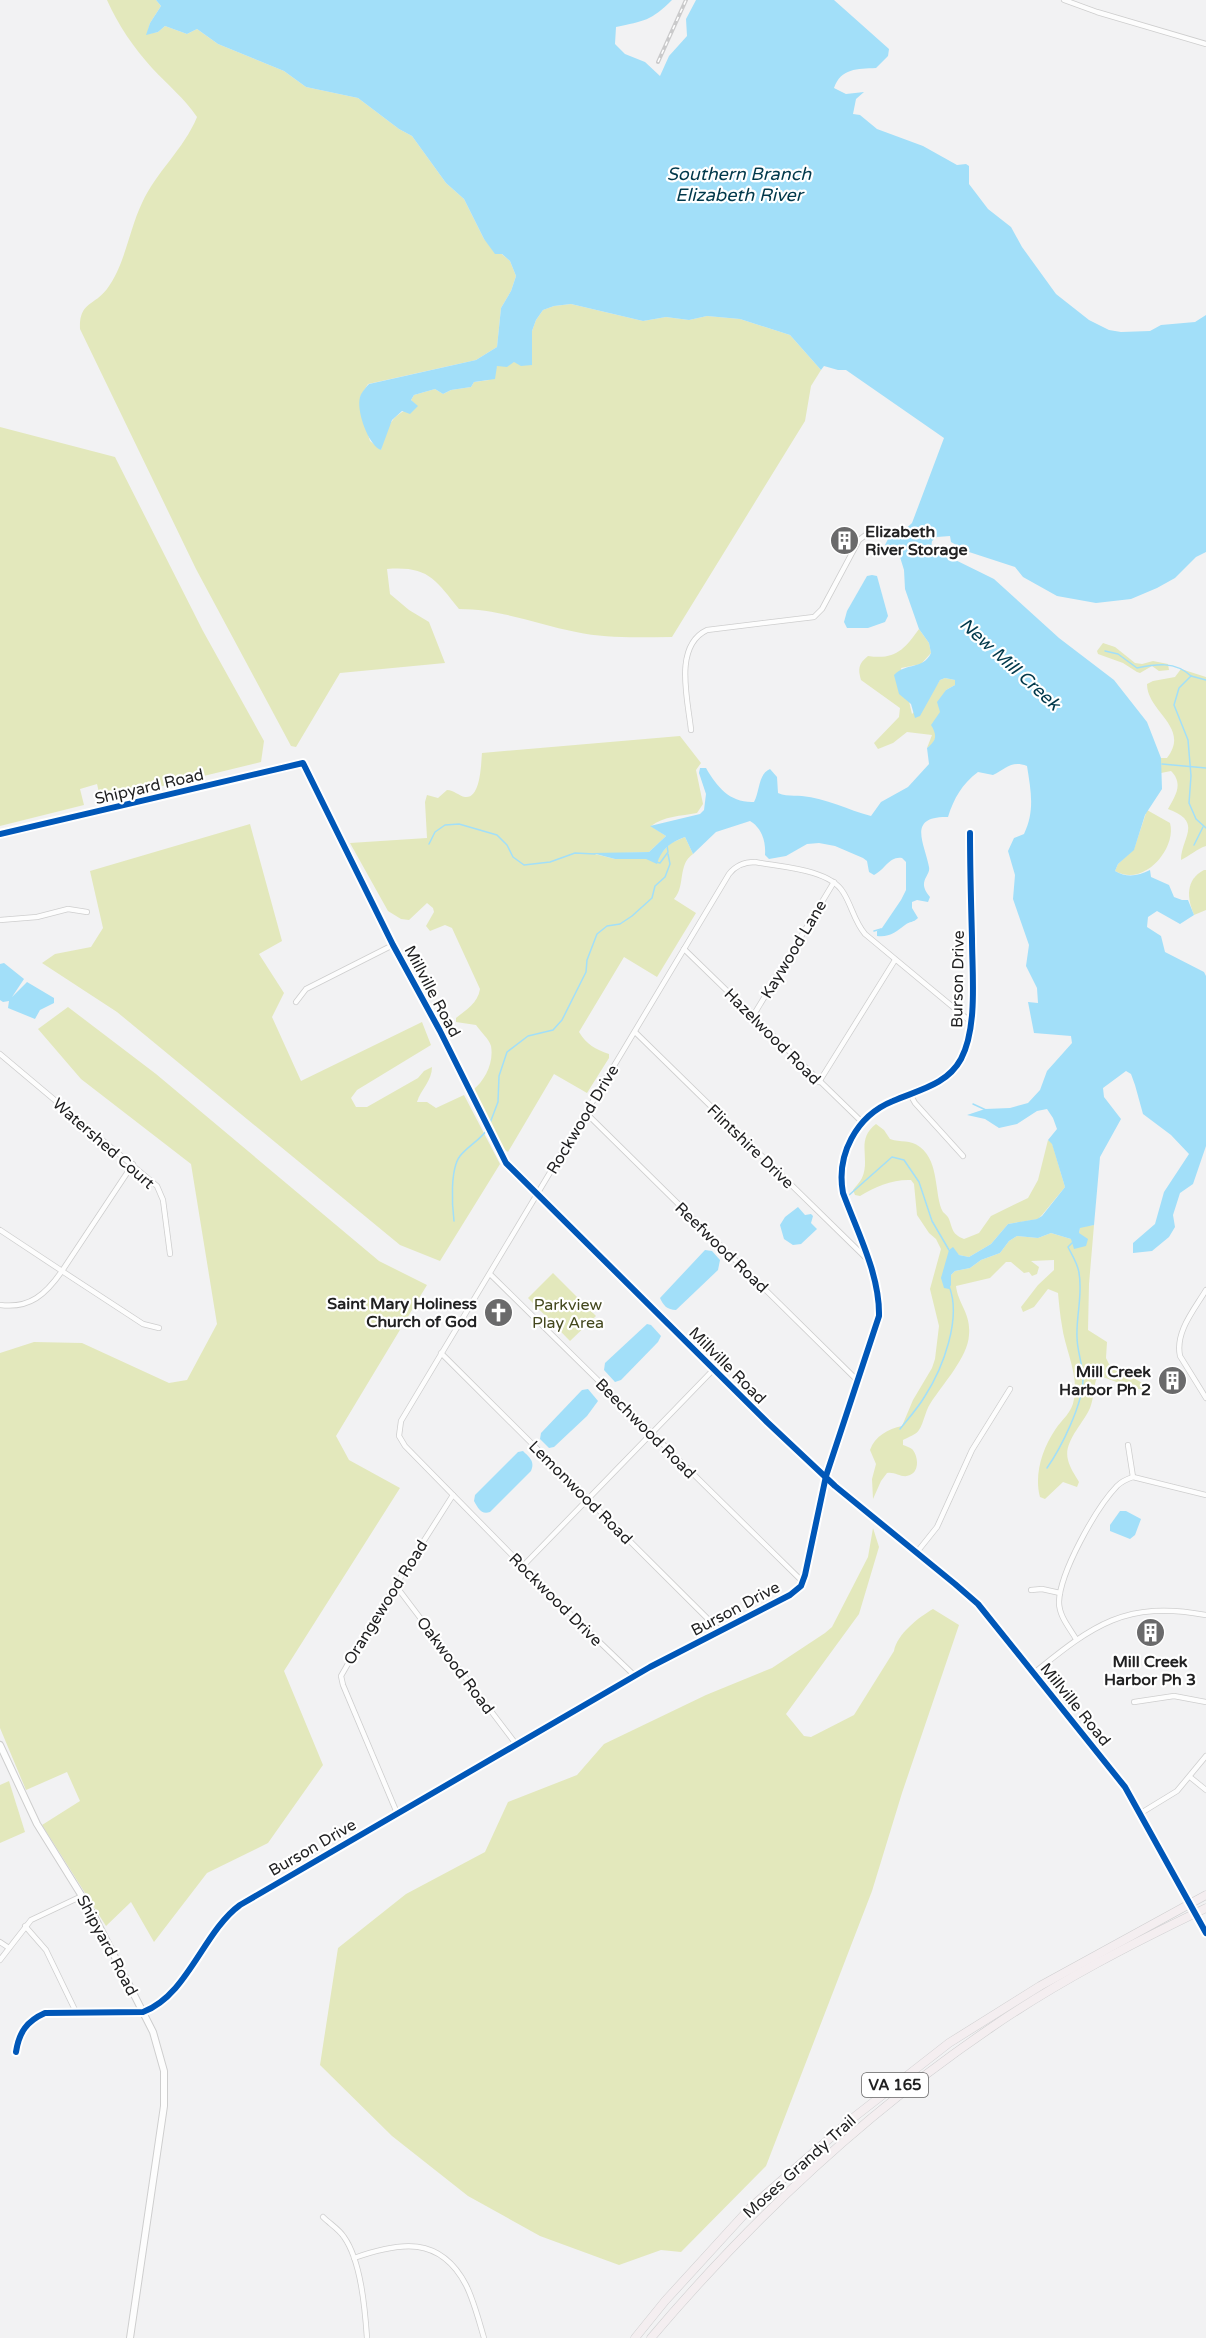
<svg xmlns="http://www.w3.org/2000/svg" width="1206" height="2338" viewBox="0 0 1206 2338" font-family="'Varela Round',sans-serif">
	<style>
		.green { fill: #e3e8bc }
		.water { fill: #a2dff9 }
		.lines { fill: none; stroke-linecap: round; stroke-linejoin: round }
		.stream { stroke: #a2dff9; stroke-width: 1.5 }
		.minor-casing { stroke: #cecece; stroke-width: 6 }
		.tertiary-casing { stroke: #cecece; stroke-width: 8 }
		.primary-casing { stroke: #cececf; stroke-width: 9 }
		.minor { stroke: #fdfdfd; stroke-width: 4.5 }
		.tertiary { stroke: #fdfdfd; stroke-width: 6 }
		.primary { stroke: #f4eef0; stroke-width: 8 }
		.rail-casing { stroke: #cacacb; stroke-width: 4 }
		.rail { stroke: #fff; stroke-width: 1.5; stroke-dasharray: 4.5; stroke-linecap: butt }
		.cycleway-casing { stroke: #fff; stroke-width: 10 }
		.cycleway { stroke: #0057b8; stroke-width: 6 }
		.labels { text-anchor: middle; stroke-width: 4.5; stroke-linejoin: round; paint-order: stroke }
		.shield { fill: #fff; stroke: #646464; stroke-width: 1.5 }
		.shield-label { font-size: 15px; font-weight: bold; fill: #212122 }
		.poi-label { font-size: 16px; font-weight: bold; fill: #212122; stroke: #fff; text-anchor: end }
		.street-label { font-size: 16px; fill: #212122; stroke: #fff }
		.park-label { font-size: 16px; fill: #43471d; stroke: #fff }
		.water-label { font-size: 18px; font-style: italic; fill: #00384b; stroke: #fff }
	</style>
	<rect width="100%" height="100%" fill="#f2f2f3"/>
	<!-- green -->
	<g class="green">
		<path d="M107 0H156L161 6 150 23 147 34 158 32 165 26 187 34 197 29 218 44 284 71 306 87 358 98 399 129 412 136 446 183 464 199 484 239 510 261 516 276 511 291 501 308 497 347 476 360 368 384 360 397 361 411 370 441 381 450C388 424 391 414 417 406L411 400 414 395 435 389 443 394 451 390 471 387 474 382 489 380 497 366 514 362 532 365V331L536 320 543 310 554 306 571 304 643 321 666 317 689 320 707 316 740 319 790 335 821 370 811 386 805 421 672 637C640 637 608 639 576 632 536 624 500 609 459 609 435 579 428 566 387 569L390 594 409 610 429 622 445 663 340 673 296 747 291 746 196 569 80 329C79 302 94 306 107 289 125 265 129 230 142 203 156 172 184 149 197 117 184 98 167 84 152 68 134 48 118 25 107 0Z"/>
		<path d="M0 427 115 457 203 631 264 741 261 762 101 801 97 784 80 789 84 805 0 826Z"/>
		<path d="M919 629 929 643 931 653 921 664 901 668 912 714 929 697 940 680 945 678 955 680V685L946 690 934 743 927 748 932 735 907 732 893 743 878 749 874 743 899 717 900 708 861 680C858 669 858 664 868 656 895 660 904 650 919 629Z"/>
		<path d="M1103 643 1115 647 1135 663 1142 664 1153 661 1168 664 1169 670 1159 671 1152 666 1140 673 1137 672 1123 663 1098 654 1097 651Z"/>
		<path d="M1181 669 1206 677V846C1196 849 1190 856 1181 860 1181 838 1204 822 1168 809 1175 796 1184 784 1171 771L1161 773V758H1167C1191 727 1147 712 1147 684L1153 681 1175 677Z"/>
		<path d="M680 736 701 763 696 770 703 804 697 813C681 816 664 816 651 826L666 836 649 852 595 854 615 859H647L660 854 671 843 685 837 693 854C677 865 686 886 674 899L696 913 657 977 624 957 579 1032C587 1045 595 1049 609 1054V1058L587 1093 554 1074 508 1152 500 1146 473 1090C485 1080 494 1063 491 1046 489 1039 480 1031 476 1025L456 1022V1018C466 1010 478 1003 480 989L452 928 445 925 430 931 426 926 434 912 433 908 427 903 409 920 401 919 388 911 350 843 427 838 425 802 427 795 438 798 447 790C454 790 459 796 465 797 481 799 481 763 482 753Z"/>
		<path d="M1147 810 1170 823C1177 848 1144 888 1115 871L1118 864 1134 849Z"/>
		<path d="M250 824 282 941 259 954 284 993 272 1017 301 1081 422 1022 431 1045 357 1090 351 1098 356 1107H367L418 1078 424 1071 432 1067C432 1081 421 1089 417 1102H427L436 1108 464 1095 500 1164 440 1261 400 1245 117 1012 42 963 55 954 91 947 103 928 90 871Z"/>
		<path d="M1204 870H1206V910L1194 915C1187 898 1185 880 1204 870Z"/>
		<path d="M68 1007 156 1074 379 1261 427 1285 336 1436 349 1460 400 1488 284 1671 323 1765 268 1843 207 1873 154 1942 131 1902 106 1926 42 1825 80 1801 67 1772 26 1790 0 1728V1353L34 1342 82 1343 169 1383 187 1380 217 1324 191 1164 81 1079 38 1029Z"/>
		<path d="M876 1124 884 1130 890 1139C901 1143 910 1139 920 1147 940 1162 934 1196 943 1212 945 1214 948 1216 949 1219 953 1230 952 1234 964 1239L979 1233 991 1216 1028 1198 1038 1180 1048 1140 1052 1143 1065 1187 1042 1215 1038 1219 1008 1224 991 1244 969 1257 959 1255 949 1249 951 1285V1275L955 1271 970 1268 981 1260 1000 1253 1009 1241 1017 1236 1038 1238 1051 1233 1071 1239 1079 1233 1080 1227 1094 1225 1089 1284 1088 1330 1107 1342 1106 1358 1109 1364 1144 1384 1148 1389C1133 1391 1117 1381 1102 1377L1096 1380C1093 1390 1094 1398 1090 1408 1083 1424 1063 1442 1068 1460 1070 1468 1075 1475 1079 1482L1077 1487 1063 1482 1045 1499 1040 1497C1034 1475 1042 1449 1055 1430 1062 1419 1072 1413 1074 1399 1079 1375 1065 1349 1062 1326 1060 1315 1059 1304 1058 1293L1048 1289 1034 1307 1023 1312 1021 1307 1038 1285 1054 1270V1260L1031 1261 1039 1267 1037 1274 1032 1276 1029 1272 1024 1273 1011 1262H1006L990 1278 956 1286C958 1304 971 1313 969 1335 968 1357 942 1385 930 1404 925 1412 924 1422 919 1430 916 1435 908 1437 903 1440V1445C906 1446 909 1447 912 1449 918 1455 920 1471 910 1475 902 1479 895 1471 887 1473L881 1481 873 1499 872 1479 876 1464 870 1450C875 1436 888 1429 902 1426L913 1400 932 1368 935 1359 939 1326 930 1289 941 1249 936 1239 929 1233 917 1215 914 1184 911 1180C894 1179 874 1187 860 1196L855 1195 853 1190C856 1186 860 1182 862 1178 871 1158 855 1140 876 1124Z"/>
		<path d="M553 1273 596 1316 570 1341 528 1298Z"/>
		<path d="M873 1528 879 1547 859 1614 786 1714 804 1736 811 1737 854 1715 894 1651C897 1634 919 1617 933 1609L959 1625 902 1793 872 1891 766 2166 681 2252 661 2250 619 2265 540 2236 468 2196 392 2136 320 2065 338 1948 406 1894 485 1852 508 1802 577 1775 604 1744 706 1695 772 1668 825 1633 832 1627 868 1557Z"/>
		<path d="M9 1781 25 1832 0 1843V1785Z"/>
	</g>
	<!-- water -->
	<g class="water">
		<path d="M156 0H672C651 21 644 21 616 27L615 44 625 54 645 62 660 76 669 56 687 36 686 19 696 0H834L889 49 888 56 876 68C857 69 841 68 834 88L846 94 864 92 856 99 853 114 860 115 877 129 923 146 957 165 966 164 969 166V184L988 209 1011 227 1022 247 1056 294 1089 320 1109 330 1121 332 1150 331 1161 325 1195 322 1206 315V552L1196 557 1175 578 1157 588 1131 599 1096 603 1057 596 1023 577 1015 567 969 552 951 542 950 536 937 537 932 541 931 548 994 579 1059 638 1114 680 1147 722 1161 758 1162 789 1145 815 1134 850 1118 864 1115 871C1127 878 1138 876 1150 870L1151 877 1169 885 1174 897 1182 900H1188L1194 915 1180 924 1157 911 1148 917 1147 927 1161 936 1165 952 1204 972 1206 976V1146L1193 1184 1180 1193 1173 1215 1175 1227 1169 1237 1152 1251 1133 1253V1243L1155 1224 1164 1192 1189 1154 1171 1135 1143 1114 1135 1085 1131 1074 1126 1071 1103 1088 1104 1097 1121 1119 1100 1157 1094 1225 1080 1228 1079 1233 1088 1239 1086 1246 1074 1249 1071 1239 1051 1233 1038 1238 1017 1236 1009 1241 1000 1253 981 1260 970 1268 955 1271 951 1275V1285L949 1289 944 1288 941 1278 949 1250 953 1247 959 1255 969 1257 991 1244 1008 1224 1037 1219 1042 1216 1065 1187 1052 1144 1048 1140 1057 1129 1053 1118 1047 1109 1037 1111 1017 1124 999 1128 985 1119 967 1115 985 1109 1010 1108 1028 1103 1040 1090 1047 1071 1072 1043 1071 1036 1034 1033 1028 1002 1038 1003 1037 988 1026 966 1029 945 1013 899 1015 875 1008 851 1014 838 1024 834C1035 811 1031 791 1027 766 1011 760 1006 769 993 775L978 772C962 784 954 798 948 817 906 816 925 844 929 867 931 876 916 881 930 897L928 902 917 900 912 902V908L918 918C913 923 910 921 905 925 897 931 889 938 877 936V931L882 928 901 900 906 890V862L902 858C889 856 885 870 874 875L869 872 867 861 863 858 835 846 819 843 807 844 786 856 769 859 765 855C766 842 762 828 750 821L716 832 693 854 685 837C671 842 661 849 657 864L646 859H615L592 853 649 852 666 836 650 826 700 814 704 810 706 794 699 773 700 768H706C717 787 730 803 754 802 760 791 758 774 770 769L777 777 778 793C786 797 794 795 802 796 826 798 848 810 871 816L881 802 908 787 929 764 927 748C937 740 937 735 931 725L940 712 937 702 946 690 955 685V680L945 678 940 680 920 716 915 718 911 704 899 694 894 675C907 662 923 670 931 653L929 643 919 629 905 589 904 570 900 557 885 545 889 537 898 536 912 523 944 438 846 370H838L824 366 821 370 790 335 740 319 707 316 689 320 666 317 643 321 571 304 554 306 543 310 536 320 532 331V365L521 366 514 362 507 367 497 366 495 379 474 382 471 387 451 390 443 394 435 389 414 395 411 400 418 406 410 414 402 411 392 420 381 450C368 445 356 410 360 397 361 393 366 387 369 384L476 360 497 347 501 308 511 291 516 276 510 261 502 254H495L484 239 464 199 446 183 412 136 399 129 358 98 306 87 284 71 218 44 197 29 187 34 165 26 158 32 146 35 150 23 161 6Z"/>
		<path d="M872 575 877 576 888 616 885 622 868 628H847L844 622 847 611 867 576Z"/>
		<path d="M4 963 24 979 12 997 27 982 54 998V1003L40 1010 35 1019 8 1008 9 1001 3 1002 0 1000V964Z"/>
		<path d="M798 1207 805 1215 811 1214 813 1216 811 1223 817 1229 801 1244 793 1245 784 1239 780 1225 785 1217Z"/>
		<path d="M705 1250 712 1251 720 1260 718 1270 676 1310C667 1310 663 1305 660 1298Z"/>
		<path d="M647 1324 651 1325 661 1336 658 1342 621 1380 615 1382 604 1370 605 1363Z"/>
		<path d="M588 1389 598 1401 587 1416 554 1447 549 1448 540 1439 541 1433 582 1390Z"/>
		<path d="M523 1451C530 1458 535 1461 531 1471L490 1512C481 1515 478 1508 474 1501L475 1495 518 1452Z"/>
		<path d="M1120 1511H1126L1141 1519 1135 1535 1130 1539 1110 1531V1525Z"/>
	</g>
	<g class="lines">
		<!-- stream -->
		<g class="stream">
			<path d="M1105 651 1118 654 1137 668C1156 664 1175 661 1191 676"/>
			<path d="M1206 680 1191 676 1179 688 1174 705 1188 740 1191 776 1189 803 1196 819 1206 828"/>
			<path d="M1162 764 1206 768"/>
			<path d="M429 844 435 832 445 825 459 824 497 835 507 845 513 857 524 865 550 862 575 853 595 854"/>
			<path d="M1194 845 1203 827"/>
			<path d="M656 862 660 863 668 852 667 845"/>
			<path d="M874 931 881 929"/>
			<path d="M973 1104 986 1110"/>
			<path d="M490 1123 498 1102 499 1076 507 1052 528 1036 553 1030 562 1020 586 972 587 960 597 934 607 926 620 924 632 916 652 898 655 886 665 877 670 864 668 854"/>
			<path d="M848 1196 892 1157 904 1160 919 1182 932 1221 949 1250"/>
			<path d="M454 1221C452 1205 450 1169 460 1156 468 1146 480 1140 487 1130"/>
			<path d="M900 1429C908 1419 918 1408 925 1396 943 1368 962 1318 949 1286"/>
			<path d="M1047 1468C1061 1448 1083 1404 1083 1379 1083 1365 1077 1351 1077 1337 1076 1316 1083 1294 1079 1273 1078 1264 1072 1255 1068 1247L1073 1242"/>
		</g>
		<defs>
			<g id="minor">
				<path d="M1064 0 1097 12 1206 44"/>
				<path d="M691 730C688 700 673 646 707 630L814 617 822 609 859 540 867 534"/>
				<path d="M0 920 37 917 68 909 87 912"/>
				<path d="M684 949 863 1123"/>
				<path d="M296 1002 306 989 393 945"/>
				<path d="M753 1016 834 882"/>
				<path d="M635 1032 865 1257"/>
				<path d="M0 1054 157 1186 163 1200 170 1254"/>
				<path d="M819 1082 895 960"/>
				<path d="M910 1094 915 1103 963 1156"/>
				<path d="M586 1113 858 1381"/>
				<path d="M133 1164 62 1271 143 1324 159 1328"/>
				<path d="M0 1230 62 1271C46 1294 30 1309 0 1305"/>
				<path d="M490 1274 803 1582"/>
				<path d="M1206 1290C1194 1310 1175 1332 1180 1356L1206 1398"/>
				<path d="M441 1353 721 1632"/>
				<path d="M1128 1445 1133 1477"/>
				<path d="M917 1552 937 1527 972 1450 1010 1389"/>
				<path d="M523 1566 714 1369"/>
				<path d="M396 1586 516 1744"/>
				<path d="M1031 1590 1042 1589 1060 1593"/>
				<path d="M1076 1639C1069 1627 1059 1616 1059 1602 1060 1572 1096 1508 1117 1486 1121 1482 1127 1479 1133 1477L1206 1495"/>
				<path d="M1034 1673C1093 1625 1126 1600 1206 1615"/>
				<path d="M635 1676 561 1605 405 1446 399 1436 401 1421 729 874C736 865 745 862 755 862 781 867 829 869 843 892 852 906 854 921 865 934L971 1022"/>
				<path d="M1134 1702 1174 1696 1206 1702"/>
				<path d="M1190 1777 1206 1790"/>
				<path d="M397 1813 343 1685 341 1676 369 1627 453 1495"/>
				<path d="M1141 1813 1177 1791 1206 1756"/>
				<path d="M25 1926 46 1950 76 2012"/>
				<path d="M0 1942 9 1948"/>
				<path d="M0 1960 31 1920 82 1896"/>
				<path d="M16 2052C19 2032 27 2021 45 2013L143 2012C188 1995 203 1932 240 1905L650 1667 790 1595 801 1586 805 1575 826 1476 879 1316C880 1275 857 1231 843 1193 836 1155 856 1116 893 1101 918 1090 947 1085 961 1059 978 1027 972 973 972 938 971 903 970 868 970 833"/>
				<path d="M323 2217C330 2224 339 2229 344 2237 361 2261 365 2309 367 2338"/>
				<path d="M354 2258C399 2242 440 2235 466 2285 474 2301 479 2321 484 2338"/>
			</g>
			<g id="tertiary">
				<path d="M0 834 303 763 393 945 440 1031 506 1163 767 1422 835 1486 955 1584 978 1604 1125 1787 1206 1933"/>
				<path d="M0 1745 37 1824 93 1914 153 2032 164 2071V2106L130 2338"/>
			</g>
			<g id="primary">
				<path d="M635 2338 665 2301 750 2208 853 2118 949 2043 1040 1986 1206 1895"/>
				<path d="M651 2338C751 2220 864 2114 992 2027 1059 1981 1133 1943 1206 1908"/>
			</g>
		</defs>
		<!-- minor casing -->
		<use href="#minor" class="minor-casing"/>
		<!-- tertiary casing -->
		<use href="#tertiary" class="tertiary-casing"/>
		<!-- primary casing -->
		<use href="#primary" class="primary-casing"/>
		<!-- minor -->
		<use href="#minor" class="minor"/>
		<!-- tertiary -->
		<use href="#tertiary" class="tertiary"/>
		<!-- primary -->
		<use href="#primary" class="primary"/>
		<defs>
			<path id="rail" d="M658 62 686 0"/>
		</defs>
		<!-- rail casing -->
		<use href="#rail" class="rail-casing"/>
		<!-- rail -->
		<use href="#rail" class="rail"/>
		<defs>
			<g id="cycleway">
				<path d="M0 834 303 763 393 945 440 1031 506 1163 767 1422 835 1486 955 1584 978 1604 1125 1787 1206 1933"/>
				<path d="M16 2052C19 2032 27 2021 45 2013L143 2012C188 1995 203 1932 240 1905L650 1667 790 1595 801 1586 805 1575 826 1476 879 1316C880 1275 857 1231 843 1193 836 1155 856 1116 893 1101 918 1090 947 1085 961 1059 978 1027 972 973 972 938 971 903 970 868 970 833"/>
			</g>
		</defs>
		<!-- cycleway casing -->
		<use href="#cycleway" class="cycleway-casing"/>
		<!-- cycleway -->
		<use href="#cycleway" class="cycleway"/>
	</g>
	<!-- icons -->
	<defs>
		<symbol id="building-disc" viewBox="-11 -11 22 22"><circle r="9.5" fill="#6a6a6b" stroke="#fff"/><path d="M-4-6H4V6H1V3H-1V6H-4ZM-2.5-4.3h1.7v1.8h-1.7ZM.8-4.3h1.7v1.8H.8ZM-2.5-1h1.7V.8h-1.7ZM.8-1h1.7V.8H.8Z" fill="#fff"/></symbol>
		<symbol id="church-disc" viewBox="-11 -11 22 22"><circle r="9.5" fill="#6a6a6b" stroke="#fff"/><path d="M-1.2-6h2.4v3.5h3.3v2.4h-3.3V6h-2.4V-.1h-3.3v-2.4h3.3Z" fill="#fff"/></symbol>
	</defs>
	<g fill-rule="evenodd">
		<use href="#building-disc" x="828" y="524" width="33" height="33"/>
		<use href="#church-disc" x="482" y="1296" width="33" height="33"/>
		<use href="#building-disc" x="1156" y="1364" width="33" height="33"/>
		<use href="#building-disc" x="1134" y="1616" width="33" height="33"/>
	</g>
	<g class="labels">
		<!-- shield labels -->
		<rect class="shield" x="862" y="2073" width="66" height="24" rx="4.5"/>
		<g class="shield-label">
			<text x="895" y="2090">VA 165</text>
		</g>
		<!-- poi labels -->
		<g class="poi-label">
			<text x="865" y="537" text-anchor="start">Elizabeth<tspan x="865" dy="18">River Storage</tspan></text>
			<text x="477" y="1309">Saint Mary Holiness<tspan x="477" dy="18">Church of God</tspan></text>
			<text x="1151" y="1377">Mill Creek<tspan x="1151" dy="18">Harbor Ph 2</tspan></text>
			<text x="1150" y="1667" text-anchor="middle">Mill Creek<tspan x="1150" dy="18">Harbor Ph 3</tspan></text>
		</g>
		<!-- street labels -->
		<g class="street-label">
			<text transform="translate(149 786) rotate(-13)" y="6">Shipyard Road</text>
			<text transform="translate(793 949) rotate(-59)" y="6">Kaywood Lane</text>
			<text transform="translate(957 979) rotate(-89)" y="6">Burson Drive</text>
			<text transform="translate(433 991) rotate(62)" y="6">Millville Road</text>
			<text transform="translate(773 1036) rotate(45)" y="6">Hazelwood Road</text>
			<text transform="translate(582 1119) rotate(-59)" y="6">Rockwood Drive</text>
			<text transform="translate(104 1143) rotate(41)" y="6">Watershed Court</text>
			<text transform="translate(751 1146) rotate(44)" y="6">Flintshire Drive</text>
			<text transform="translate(722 1247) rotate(44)" y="6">Reefwood Road</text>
			<text transform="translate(728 1365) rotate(45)" y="6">Millville Road</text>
			<text transform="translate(646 1428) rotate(45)" y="6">Beechwood Road</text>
			<text transform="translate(581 1492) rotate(45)" y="6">Lemonwood Road</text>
			<text transform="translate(556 1599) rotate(45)" y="6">Rockwood Drive</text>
			<text transform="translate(385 1602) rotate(-58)" y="6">Orangewood Road</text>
			<text transform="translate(735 1608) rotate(-28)" y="6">Burson Drive</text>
			<text transform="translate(456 1665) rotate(53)" y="6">Oakwood Road</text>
			<text transform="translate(1076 1704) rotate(51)" y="6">Millville Road</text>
			<text transform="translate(312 1847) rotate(-30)" y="6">Burson Drive</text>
			<text transform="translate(108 1945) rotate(62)" y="6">Shipyard Road</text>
			<text transform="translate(799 2166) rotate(-42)" y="6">Moses Grandy Trail</text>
		</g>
		<!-- park labels -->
		<g class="park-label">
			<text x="568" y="1310">Parkview<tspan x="568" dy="18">Play Area</tspan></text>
		</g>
		<!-- water labels -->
		<g class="water-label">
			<text x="739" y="180">Southern Branch<tspan x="739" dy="21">Elizabeth River</tspan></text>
			<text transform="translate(1010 664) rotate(42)" y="6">New Mill Creek</text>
		</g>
	</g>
</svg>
